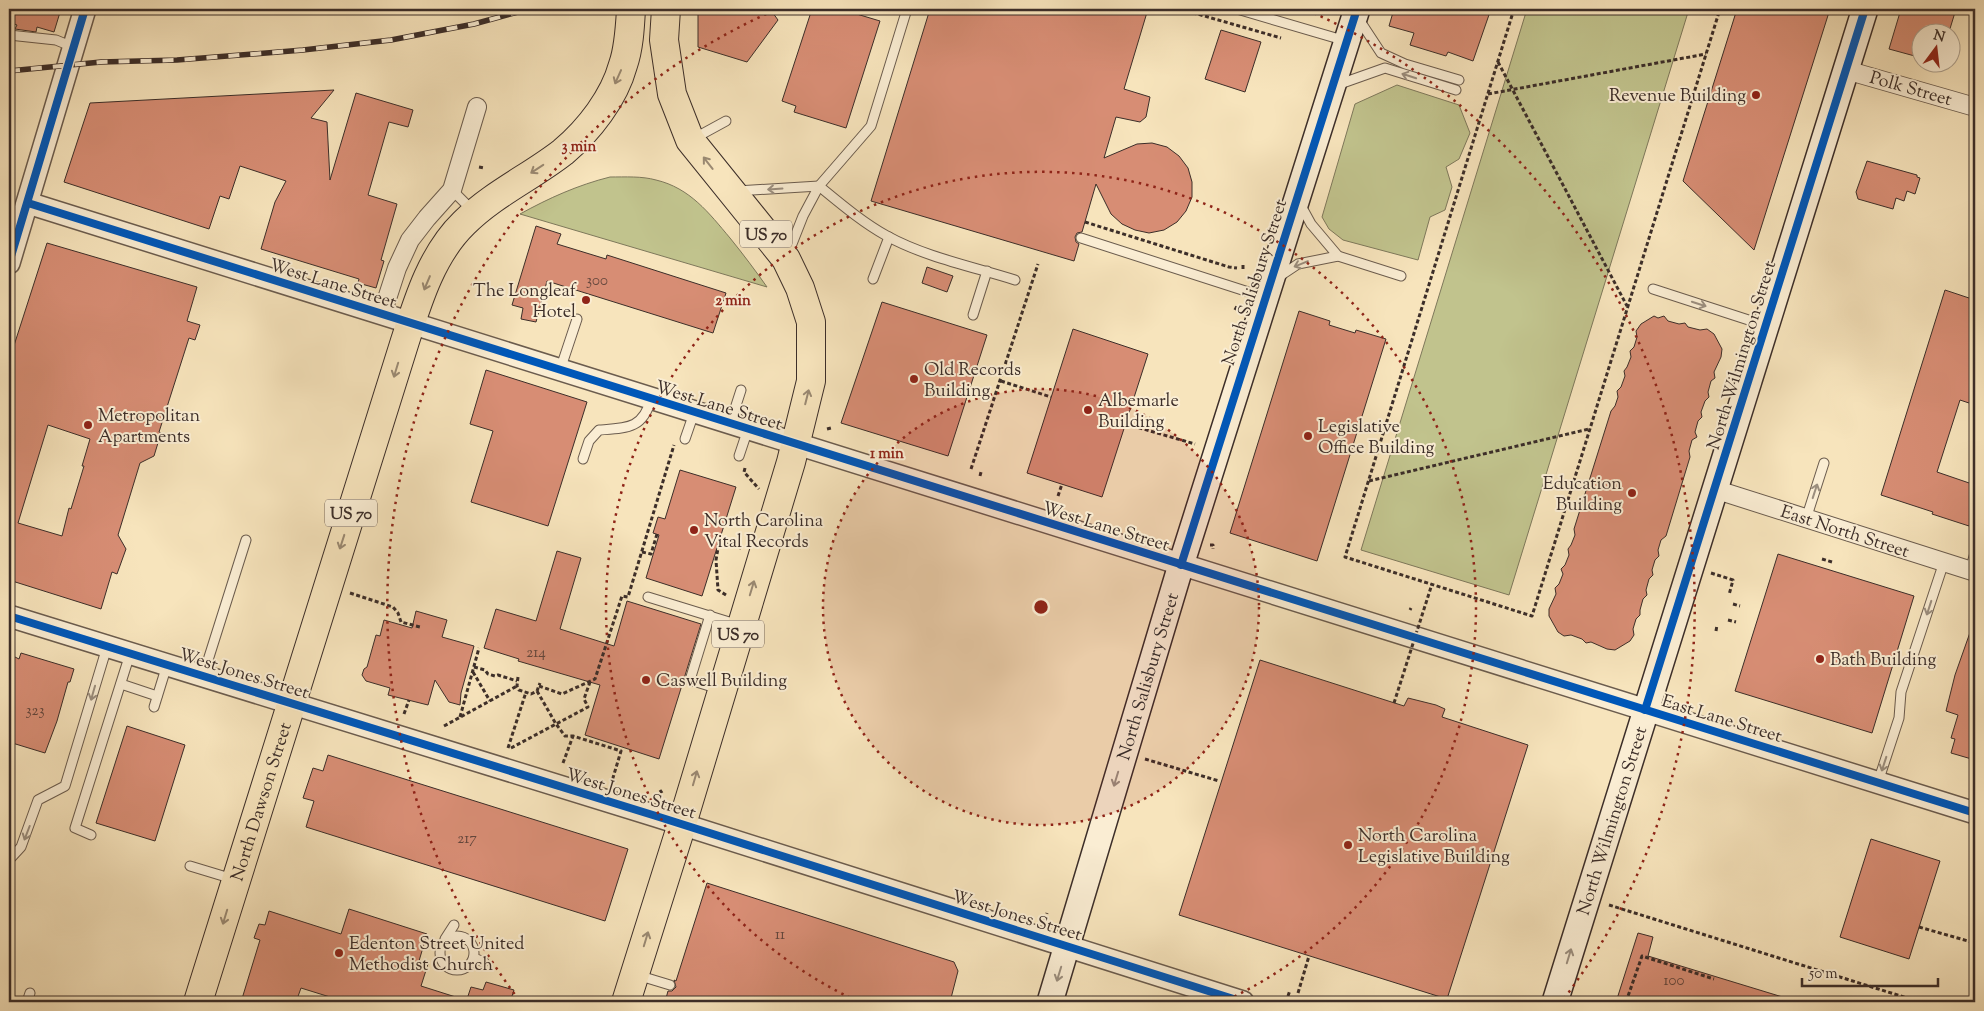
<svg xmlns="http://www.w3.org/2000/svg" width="1984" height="1011" viewBox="0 0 1984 1011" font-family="'Sorts Mill Goudy',serif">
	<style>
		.green { fill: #c1c38d; stroke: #7e785b }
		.building { fill: #d78d74; stroke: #3c2e29; fill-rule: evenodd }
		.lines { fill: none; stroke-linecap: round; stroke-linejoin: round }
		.service-casing { stroke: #6b5c4e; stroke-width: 11 }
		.minor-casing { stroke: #6b5c4e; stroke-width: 20 }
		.tertiary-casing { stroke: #6b5c4e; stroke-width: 24 }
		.secondary-casing { stroke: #3c2e29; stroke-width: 28 }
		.primary-casing { stroke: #3c2e29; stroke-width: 30 }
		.path { stroke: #3c2e29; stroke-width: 3; stroke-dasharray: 4 2.5; stroke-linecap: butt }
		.service { stroke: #faedd3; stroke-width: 9 }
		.minor { stroke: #faedd3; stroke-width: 18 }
		.tertiary { stroke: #faedd3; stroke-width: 21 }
		.secondary { stroke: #faedd3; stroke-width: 25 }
		.primary { stroke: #f7e4bc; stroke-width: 28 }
		.rail-casing { stroke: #3c2e29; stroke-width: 5.5 }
		.rail { stroke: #faedd3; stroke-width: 4; stroke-dasharray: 11; stroke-linecap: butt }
		.path-bridge { stroke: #3c2e29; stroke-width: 3; stroke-dasharray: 4 2.5; stroke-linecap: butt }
		.cycleway-casing { stroke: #faedd3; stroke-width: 11 }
		.cycleway { stroke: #0057b8; stroke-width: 8 }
		.oneway { stroke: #9b8e7e }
		.oneway2 { stroke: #9a8972 }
		.ring { fill: none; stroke: #8f2418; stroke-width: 2.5; stroke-dasharray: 2.5 5 }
		.poi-dot { fill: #8f2418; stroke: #faedd3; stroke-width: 2 }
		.labels { text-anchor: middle; stroke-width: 4; stroke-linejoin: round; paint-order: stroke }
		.number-label { font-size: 15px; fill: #63463c }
		.shield { fill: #faedd3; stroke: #75675c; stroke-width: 1 }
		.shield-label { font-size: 16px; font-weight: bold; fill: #3c2e29 }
		.street-label { font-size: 18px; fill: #3c2e29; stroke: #faedd3 }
		.poi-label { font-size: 18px; fill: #3c2e29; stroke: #faedd3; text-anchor: start }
		.centre { fill: #8f2418; stroke: #faedd3; stroke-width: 2.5 }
		.ring-label { font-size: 15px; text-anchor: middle; font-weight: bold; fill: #8f2418; stroke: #faedd3; stroke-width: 4; stroke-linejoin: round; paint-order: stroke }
	</style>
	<rect width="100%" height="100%" fill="#f7e4bc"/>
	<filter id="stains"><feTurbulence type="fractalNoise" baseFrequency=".004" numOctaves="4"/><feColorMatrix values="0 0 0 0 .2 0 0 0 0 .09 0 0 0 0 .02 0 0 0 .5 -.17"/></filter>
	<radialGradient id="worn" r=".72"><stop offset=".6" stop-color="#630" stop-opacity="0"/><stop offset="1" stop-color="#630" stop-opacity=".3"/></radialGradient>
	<!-- green -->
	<g class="green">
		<path d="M1527 9H1689L1509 595 1361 550Z"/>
		<path d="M1397 85 1459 105 1470 133 1459 159 1446 167 1452 187 1445 210 1430 217 1418 260 1343 240 1329 229 1322 217 1355 104Z"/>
		<path d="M610 177C625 177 642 176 656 180 690 188 709 213 730 238 743 254 755 270 767 287L520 214C549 198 578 185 610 177Z"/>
	</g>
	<!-- building -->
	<g class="building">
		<path d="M9 9H61L54 32 37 27 36 32 15 29 17 25 9 22Z"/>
		<path d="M698 9H770L778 20 747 62 698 47Z"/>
		<path d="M812 9H840L880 21 846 128 794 112 796 106 782 101Z"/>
		<path d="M930 9H1148L1124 89 1150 97 1146 117 1140 122 1116 117 1104 158 1137 144 1152 143 1167 147 1179 156 1188 168 1192 182V197L1186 211 1177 222 1164 230 1149 233 1135 230 1122 224 1111 214 1096 184 1082 232 1077 233 1075 237 1076 242 1079 244 1074 261 871 201Z"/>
		<path d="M1394 9H1491L1473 61 1448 52 1446 56 1410 45 1414 33 1389 26Z"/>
		<path d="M1737 9H1830L1754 250 1683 181Z"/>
		<path d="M1901 9H1956L1949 32H1922V58L1889 49Z"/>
		<path d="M1221 30 1261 42 1245 92 1205 79Z"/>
		<path d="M334 90 311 118 327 122 330 180 356 93 413 110 408 127 389 122 368 195 397 204 381 260 384 261 376 288 358 283 359 279 261 249 275 202 286 181 240 166 229 199 220 196 209 229 64 182 90 103Z"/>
		<path d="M1867 161 1917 175V177L1920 178 1915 194 1907 191 1904 201 1896 198 1893 209 1858 199 1856 192Z"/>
		<path d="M536 226 561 234 557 244 606 259 607 255 726 293 713 333 547 281 536 322 521 319 523 308 512 305Z"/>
		<path d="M47 243 197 287 187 321 200 325 195 340 189 338 159 432 161 433 154 456 140 463 118 535 126 549 117 574 112 572 101 609 9 580V361ZM48 425 90 439 82 466H84L71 509 69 508 62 536 18 523Z"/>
		<path d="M927 267 953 276 947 292 922 283Z"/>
		<path d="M1945 290 1975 300V405L1960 400 1937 472 1975 485V506L1969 526 1932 514 1933 512 1881 495Z"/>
		<path d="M882 302 987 335 948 456 841 423Z"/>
		<path d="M1299 311 1330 321 1329 325 1355 333 1356 330 1386 339 1317 561 1230 533Z"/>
		<path d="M1654 316 1658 318 1664 316 1668 321 1679 324 1685 323 1688 327 1700 330 1707 329 1714 334 1722 349 1721 357 1714 372 1715 378 1711 381 1708 392 1709 397 1705 401 1701 412 1702 417 1698 421 1695 432 1697 437 1692 440 1689 451 1690 457 1666 536 1661 540 1658 550 1659 556 1655 560 1652 570 1653 575 1649 579 1646 590 1647 595 1643 599 1640 610V615L1636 619 1633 629 1634 635 1630 641 1615 650 1607 649 1591 642 1586 643 1582 639 1571 635 1564 636 1558 632 1549 616V609L1556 594 1555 588 1559 584 1563 574 1561 569 1565 565 1569 555 1568 549 1571 545 1575 535 1574 529 1611 411 1615 406 1618 397 1617 391 1621 387 1625 376 1624 371 1627 367 1631 357 1630 351 1634 347 1637 337 1636 331 1641 324Z"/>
		<path d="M1073 329 1148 354 1102 497 1027 473Z"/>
		<path d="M486 370 587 402 548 526 471 502 493 431 470 424Z"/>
		<path d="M680 470 736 487 702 596 646 578 659 535 653 533 658 517 665 519Z"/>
		<path d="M557 551 581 558 560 629 614 646 627 601 701 624 659 759 585 735 600 685 518 661 519 659 484 648 496 609 536 621Z"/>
		<path d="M1778 554 1914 596 1872 733 1735 691Z"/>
		<path d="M416 611 447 620 442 637 474 646 461 693 460 705 449 702 435 680 428 705 388 695 390 688 366 681 362 675 364 669 367 667 376 635 380 636 384 620 412 628Z"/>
		<path d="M1973 624 1975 625V760L1951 753 1955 739 1951 738 1958 715 1946 711 1955 675Z"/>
		<path d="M21 653 74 669 70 682H68L57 721 45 753 9 742V654L19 659Z"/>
		<path d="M1260 660 1404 706 1408 698 1436 705 1445 709 1442 717 1528 745 1447 999 1179 915Z"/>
		<path d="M127 726 185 745 155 841 96 823Z"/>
		<path d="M328 755 628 849 605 921 306 827 314 801 303 798 313 768 323 771Z"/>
		<path d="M1871 839 1940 861 1909 959 1840 937Z"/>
		<path d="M707 883 954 962 958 971 950 1002H790L777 999 776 1002H665L668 991H672L676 987 674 980 676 981Z"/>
		<path d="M349 909 427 934 419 961 428 964 421 986 462 999 461 1002H346L301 988 296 1002H241L260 940 254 938 259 924 265 925 269 911 341 934Z"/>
		<path d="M1638 933 1653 937 1648 956 1789 999 1788 1002H1616Z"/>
		<path d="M486 982 514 990 510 1002H466L471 987 483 990Z"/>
	</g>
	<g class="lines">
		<defs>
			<g id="service">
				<path d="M1237 9 1346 41"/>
				<path d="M1358 18 1381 53 1405 64 1459 80"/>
				<path d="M9 35 56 40 73 47"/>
				<path d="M1337 85 1385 68 1456 90"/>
				<path d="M693 139 726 121"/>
				<path d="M452 190 473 211"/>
				<path d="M737 191 819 186C841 204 862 222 887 236 925 257 974 267 1015 280"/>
				<path d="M1300 204 1311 224 1338 256"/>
				<path d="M1081 238 1264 297"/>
				<path d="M788 254 803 216 819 186 871 126 907 9"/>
				<path d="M1277 278 1298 264 1338 256 1401 276"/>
				<path d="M873 279 889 237"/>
				<path d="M1653 289 1764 325"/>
				<path d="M973 315 987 271"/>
				<path d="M560 370 577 319"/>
				<path d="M730 424 741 390"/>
				<path d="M685 439 694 413"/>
				<path d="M739 456 748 429"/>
				<path d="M583 459 589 441 599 430C627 428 643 429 651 399"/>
				<path d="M1806 519 1824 463"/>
				<path d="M1970 570 1975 553"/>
				<path d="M648 597 739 625"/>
				<path d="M710 615 690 680 719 689"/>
				<path d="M203 676 246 540"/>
				<path d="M121 684 157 696"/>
				<path d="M154 707 167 665"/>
				<path d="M1878 782 1899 718 1901 692 1944 562"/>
				<path d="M91 835 75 828 130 654"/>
				<path d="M9 860 21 847 38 800 65 786 107 647"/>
				<path d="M190 866 233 879"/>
				<circle cx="457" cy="953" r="17"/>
				<path d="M445 939 454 925"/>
				<path d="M474 958 484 962"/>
				<path d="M637 975 670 985"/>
				<path d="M27 1002 30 993"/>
			</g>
			<g id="minor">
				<path d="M1846 70 1975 107"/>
				<path d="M382 314 397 268 410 240 427 218 452 190 477 107"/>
				<path d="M1714 489 1975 572"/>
			</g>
			<g id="tertiary">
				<path d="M28 203 1975 813"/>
				<path d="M9 263 85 9"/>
				<path d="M9 616 656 816 1243 1002"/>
			</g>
			<g id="secondary">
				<path id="s1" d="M1050 1002 1181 565 1357 9"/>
				<path id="s2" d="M1555 1002 1865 9"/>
			</g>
			<g id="primary">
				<path id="s3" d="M198 1002 405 341C418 300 432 254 464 223 493 194 531 177 563 152 589 130 614 98 623 65 629 48 630 27 631 9"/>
				<path d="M626 1002 682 824 791 462 811 381V322L800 288 786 259 690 140 672 94 664 40 666 9"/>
			</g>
		</defs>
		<!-- service casing -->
		<use href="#service" class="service-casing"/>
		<!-- minor casing -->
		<use href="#minor" class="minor-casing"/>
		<!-- tertiary casing -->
		<use href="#tertiary" class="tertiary-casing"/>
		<!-- secondary casing -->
		<use href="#secondary" class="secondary-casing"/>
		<!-- primary casing -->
		<use href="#primary" class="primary-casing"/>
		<!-- path -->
		<g class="path">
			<path d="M1180 9 1281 38"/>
			<path d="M1514 9 1345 557 1532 616 1720 9"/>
			<path d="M1498 62 1627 306"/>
			<path d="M1488 94 1706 54"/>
			<path d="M479 167 484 168"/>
			<path d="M1085 222 1229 267 1237 268"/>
			<path d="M1243 269V265"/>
			<path d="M1235 310 1237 306"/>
			<path d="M1001 381 1051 397"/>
			<path d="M1126 424 1195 444"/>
			<path d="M827 429 831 428"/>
			<path d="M745 468 744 472 759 489"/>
			<path d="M971 469 1038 264"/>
			<path d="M980 476 981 472"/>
			<path d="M1369 481 1589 429"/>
			<path d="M1058 496 1062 484"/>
			<path d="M1210 545H1213V549"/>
			<path d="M642 552 651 554 657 534"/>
			<path d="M1822 559 1832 562"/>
			<path d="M1711 573 1733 580 1729 595"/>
			<path d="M350 593 393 607 398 613 401 622 420 627"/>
			<path d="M726 595 718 590 716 560 719 542 741 548"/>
			<path d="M1733 604 1740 606"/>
			<path d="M1410 610 1411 608"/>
			<path d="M1728 620 1736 622"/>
			<path d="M1716 631 1717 625"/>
			<path d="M474 667 485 670 488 674 495 676 498 675 517 681"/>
			<path d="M473 672 490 701"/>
			<path d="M518 677 517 686 519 690 531 694 537 691 540 683"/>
			<path d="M539 686 562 694 595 679 622 596 628 597 674 445"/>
			<path d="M537 691 556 724 565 736H573L621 751 612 781"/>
			<path d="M404 714 409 700"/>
			<path d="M460 717 479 648"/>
			<path d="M444 726 517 686"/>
			<path d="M508 748 526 692"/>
			<path d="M511 748 588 707 584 699 590 682"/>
			<path d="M1145 759 1219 781"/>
			<path d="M563 763 573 736"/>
			<path d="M660 790 662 793"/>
			<path d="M1609 905 1920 1002"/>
			<path d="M1045 920 1047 913"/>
			<path d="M1919 927 1975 943"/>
			<path d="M1298 993 1309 956"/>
			<path d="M1288 996 1290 990"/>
			<path d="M1310 1002 1312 998"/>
			<path d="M1626 1002 1642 956 1714 979"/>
		</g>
		<!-- service -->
		<use href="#service" class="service"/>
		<!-- minor -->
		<use href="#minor" class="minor"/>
		<!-- tertiary -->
		<use href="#tertiary" class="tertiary"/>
		<!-- secondary -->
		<use href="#secondary" class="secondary"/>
		<!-- primary -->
		<use href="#primary" class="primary"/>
		<defs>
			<path id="rail" d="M9 71 101 62 177 60 303 50 391 40 474 24 529 9"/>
		</defs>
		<!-- rail casing -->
		<use href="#rail" class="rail-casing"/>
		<!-- rail -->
		<use href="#rail" class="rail"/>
		<!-- path-bridge -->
		<path class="path-bridge" d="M1394 703 1432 584"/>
		<defs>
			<g id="cycleway">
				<path d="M28 203 1975 813"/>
				<path d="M9 263 85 9"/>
				<path d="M1181 565 1357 9"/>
				<path d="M9 616 656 816 1243 1002"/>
				<path d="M1645 710 1865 9"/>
			</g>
		</defs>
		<!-- cycleway casing -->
		<use href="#cycleway" class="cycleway-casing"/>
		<!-- cycleway -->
		<use href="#cycleway" class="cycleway"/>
	</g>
	<!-- one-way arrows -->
	<defs><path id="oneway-shaft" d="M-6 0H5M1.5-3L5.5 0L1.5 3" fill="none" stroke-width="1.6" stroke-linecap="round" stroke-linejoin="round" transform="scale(1.25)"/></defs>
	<g class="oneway">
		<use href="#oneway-shaft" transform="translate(1409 76) rotate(-162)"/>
		<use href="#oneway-shaft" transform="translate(775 189) rotate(176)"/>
		<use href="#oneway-shaft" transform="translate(1301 264) rotate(158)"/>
		<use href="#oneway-shaft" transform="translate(1699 304) rotate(18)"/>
		<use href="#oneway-shaft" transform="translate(1815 491) rotate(-72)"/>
		<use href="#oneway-shaft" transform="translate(1929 608) rotate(108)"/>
		<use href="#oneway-shaft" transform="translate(93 693) rotate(106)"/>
		<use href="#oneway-shaft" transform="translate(1884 764) rotate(108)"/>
		<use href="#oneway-shaft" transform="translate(1116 779) rotate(107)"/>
		<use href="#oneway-shaft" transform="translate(27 833) rotate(111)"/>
		<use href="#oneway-shaft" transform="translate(1569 956) rotate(-73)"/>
		<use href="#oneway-shaft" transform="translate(1059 974) rotate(107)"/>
	</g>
	<g class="oneway2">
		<use href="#oneway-shaft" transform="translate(618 77) rotate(114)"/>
		<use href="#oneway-shaft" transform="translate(708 163) rotate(-128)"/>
		<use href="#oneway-shaft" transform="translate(537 169) rotate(147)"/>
		<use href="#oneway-shaft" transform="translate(427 283) rotate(113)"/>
		<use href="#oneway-shaft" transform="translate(396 370) rotate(107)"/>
		<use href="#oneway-shaft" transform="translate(807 397) rotate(-76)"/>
		<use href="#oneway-shaft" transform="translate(342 542) rotate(108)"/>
		<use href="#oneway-shaft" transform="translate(752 588) rotate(-73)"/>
		<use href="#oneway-shaft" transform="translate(695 778) rotate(-74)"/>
		<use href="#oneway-shaft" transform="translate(225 917) rotate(107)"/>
		<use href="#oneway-shaft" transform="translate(646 939) rotate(-73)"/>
	</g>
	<!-- distance rings -->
	<circle cx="1041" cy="607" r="218" fill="#8f2418" fill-opacity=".12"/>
	<g class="ring">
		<circle cx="1041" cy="607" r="218"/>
		<path d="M857 1001A435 435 0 1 1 1225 1001"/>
		<path d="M519 1000A653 653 0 0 1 775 10M1307 10A653 653 0 0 1 1563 1000"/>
	</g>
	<!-- markers -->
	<g class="poi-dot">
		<circle cx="1756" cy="95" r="5"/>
		<circle cx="586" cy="300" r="5"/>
		<circle cx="914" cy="379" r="5"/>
		<circle cx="1088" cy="410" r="5"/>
		<circle cx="88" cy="425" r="5"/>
		<circle cx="1308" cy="436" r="5"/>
		<circle cx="1632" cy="493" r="5"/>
		<circle cx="694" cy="530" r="5"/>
		<circle cx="1820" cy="659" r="5"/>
		<circle cx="646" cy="680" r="5"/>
		<circle cx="1348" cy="845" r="5"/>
		<circle cx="339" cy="953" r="5"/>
	</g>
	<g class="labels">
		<!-- number labels -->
		<g class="number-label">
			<text x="597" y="285">300</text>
			<text x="536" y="657">214</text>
			<text x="35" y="715">323</text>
			<text x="467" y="843">217</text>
			<text x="780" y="939">11</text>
			<text x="1674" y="985">100</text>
		</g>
		<!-- shield labels -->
		<g class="shield">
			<rect x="740" y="220.5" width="52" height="27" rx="4"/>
			<rect x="325" y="499.5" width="52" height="27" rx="4"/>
			<rect x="712" y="620.5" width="52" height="27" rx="4"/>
		</g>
		<g class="shield-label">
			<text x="766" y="240">US 70</text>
			<text x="351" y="519">US 70</text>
			<text x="738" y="640">US 70</text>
		</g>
		<!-- street labels -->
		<g class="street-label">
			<text transform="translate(1911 88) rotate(16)" y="6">Polk Street</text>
			<text transform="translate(1254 282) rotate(-72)" y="6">North Salisbury Street</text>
			<text transform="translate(333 283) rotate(17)" y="6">West Lane Street</text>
			<text transform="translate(1741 355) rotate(-73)" y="6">North Wilmington Street</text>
			<text transform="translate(719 405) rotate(17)" y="6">West Lane Street</text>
			<text transform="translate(1106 526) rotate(17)" y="6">West Lane Street</text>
			<text transform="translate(1845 531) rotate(18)" y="6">East North Street</text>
			<text transform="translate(244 673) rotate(17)" y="6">West Jones Street</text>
			<text dy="6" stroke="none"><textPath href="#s1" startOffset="340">North Salisbury Street</textPath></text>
			<text transform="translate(1722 718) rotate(17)" y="6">East Lane Street</text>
			<text transform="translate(631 793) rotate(17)" y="6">West Jones Street</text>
			<text dy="6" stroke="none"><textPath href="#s3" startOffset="210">North Dawson Street</textPath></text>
			<text dy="6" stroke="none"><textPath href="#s2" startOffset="190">North Wilmington Street</textPath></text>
			<text transform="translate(1017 915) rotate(17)" y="6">West Jones Street</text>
		</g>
		<!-- poi labels -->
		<g class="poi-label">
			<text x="1746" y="101" text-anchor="end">Revenue Building</text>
			<text x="576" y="296" text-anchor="end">The Longleaf<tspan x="576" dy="21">Hotel</tspan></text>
			<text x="924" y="375">Old Records<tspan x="924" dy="21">Building</tspan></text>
			<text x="1098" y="406">Albemarle<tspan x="1098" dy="21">Building</tspan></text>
			<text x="98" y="421">Metropolitan<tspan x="98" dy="21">Apartments</tspan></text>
			<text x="1318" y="432">Legislative<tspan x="1318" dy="21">Office Building</tspan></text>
			<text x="1622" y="489" text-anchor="end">Education<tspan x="1622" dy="21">Building</tspan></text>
			<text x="704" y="526">North Carolina<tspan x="704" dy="21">Vital Records</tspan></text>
			<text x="1830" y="665">Bath Building</text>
			<text x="656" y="686">Caswell Building</text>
			<text x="1358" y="841">North Carolina<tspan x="1358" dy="21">Legislative Building</tspan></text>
			<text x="349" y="949">Edenton Street United<tspan x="349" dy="21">Methodist Church</tspan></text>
		</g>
	</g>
	<circle cx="1041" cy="607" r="8" class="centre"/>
	<g class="ring-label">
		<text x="579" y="151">3 min</text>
		<text x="733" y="305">2 min</text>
		<text x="887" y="458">1 min</text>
	</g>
	<!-- margin -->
	<rect width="1984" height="1011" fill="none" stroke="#f7e4bc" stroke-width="30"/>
	<rect x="10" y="10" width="1964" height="991" fill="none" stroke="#3c2e29" stroke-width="2.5"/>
	<rect x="15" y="15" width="1954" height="981" fill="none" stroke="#3c2e29"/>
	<!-- north arrow -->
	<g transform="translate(1936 48) rotate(15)"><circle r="24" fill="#faedd3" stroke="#aea18f"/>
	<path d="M0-4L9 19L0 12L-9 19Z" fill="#8f2418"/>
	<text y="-8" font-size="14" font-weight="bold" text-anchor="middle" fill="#3c2e29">N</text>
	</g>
	<!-- scale -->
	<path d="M1802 978v8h136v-8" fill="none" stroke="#3c2e29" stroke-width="2.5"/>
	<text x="1809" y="978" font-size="15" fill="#3c2e29" stroke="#faedd3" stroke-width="4" paint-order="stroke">50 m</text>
	<rect width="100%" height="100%" filter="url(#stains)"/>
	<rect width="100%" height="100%" fill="url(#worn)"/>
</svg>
